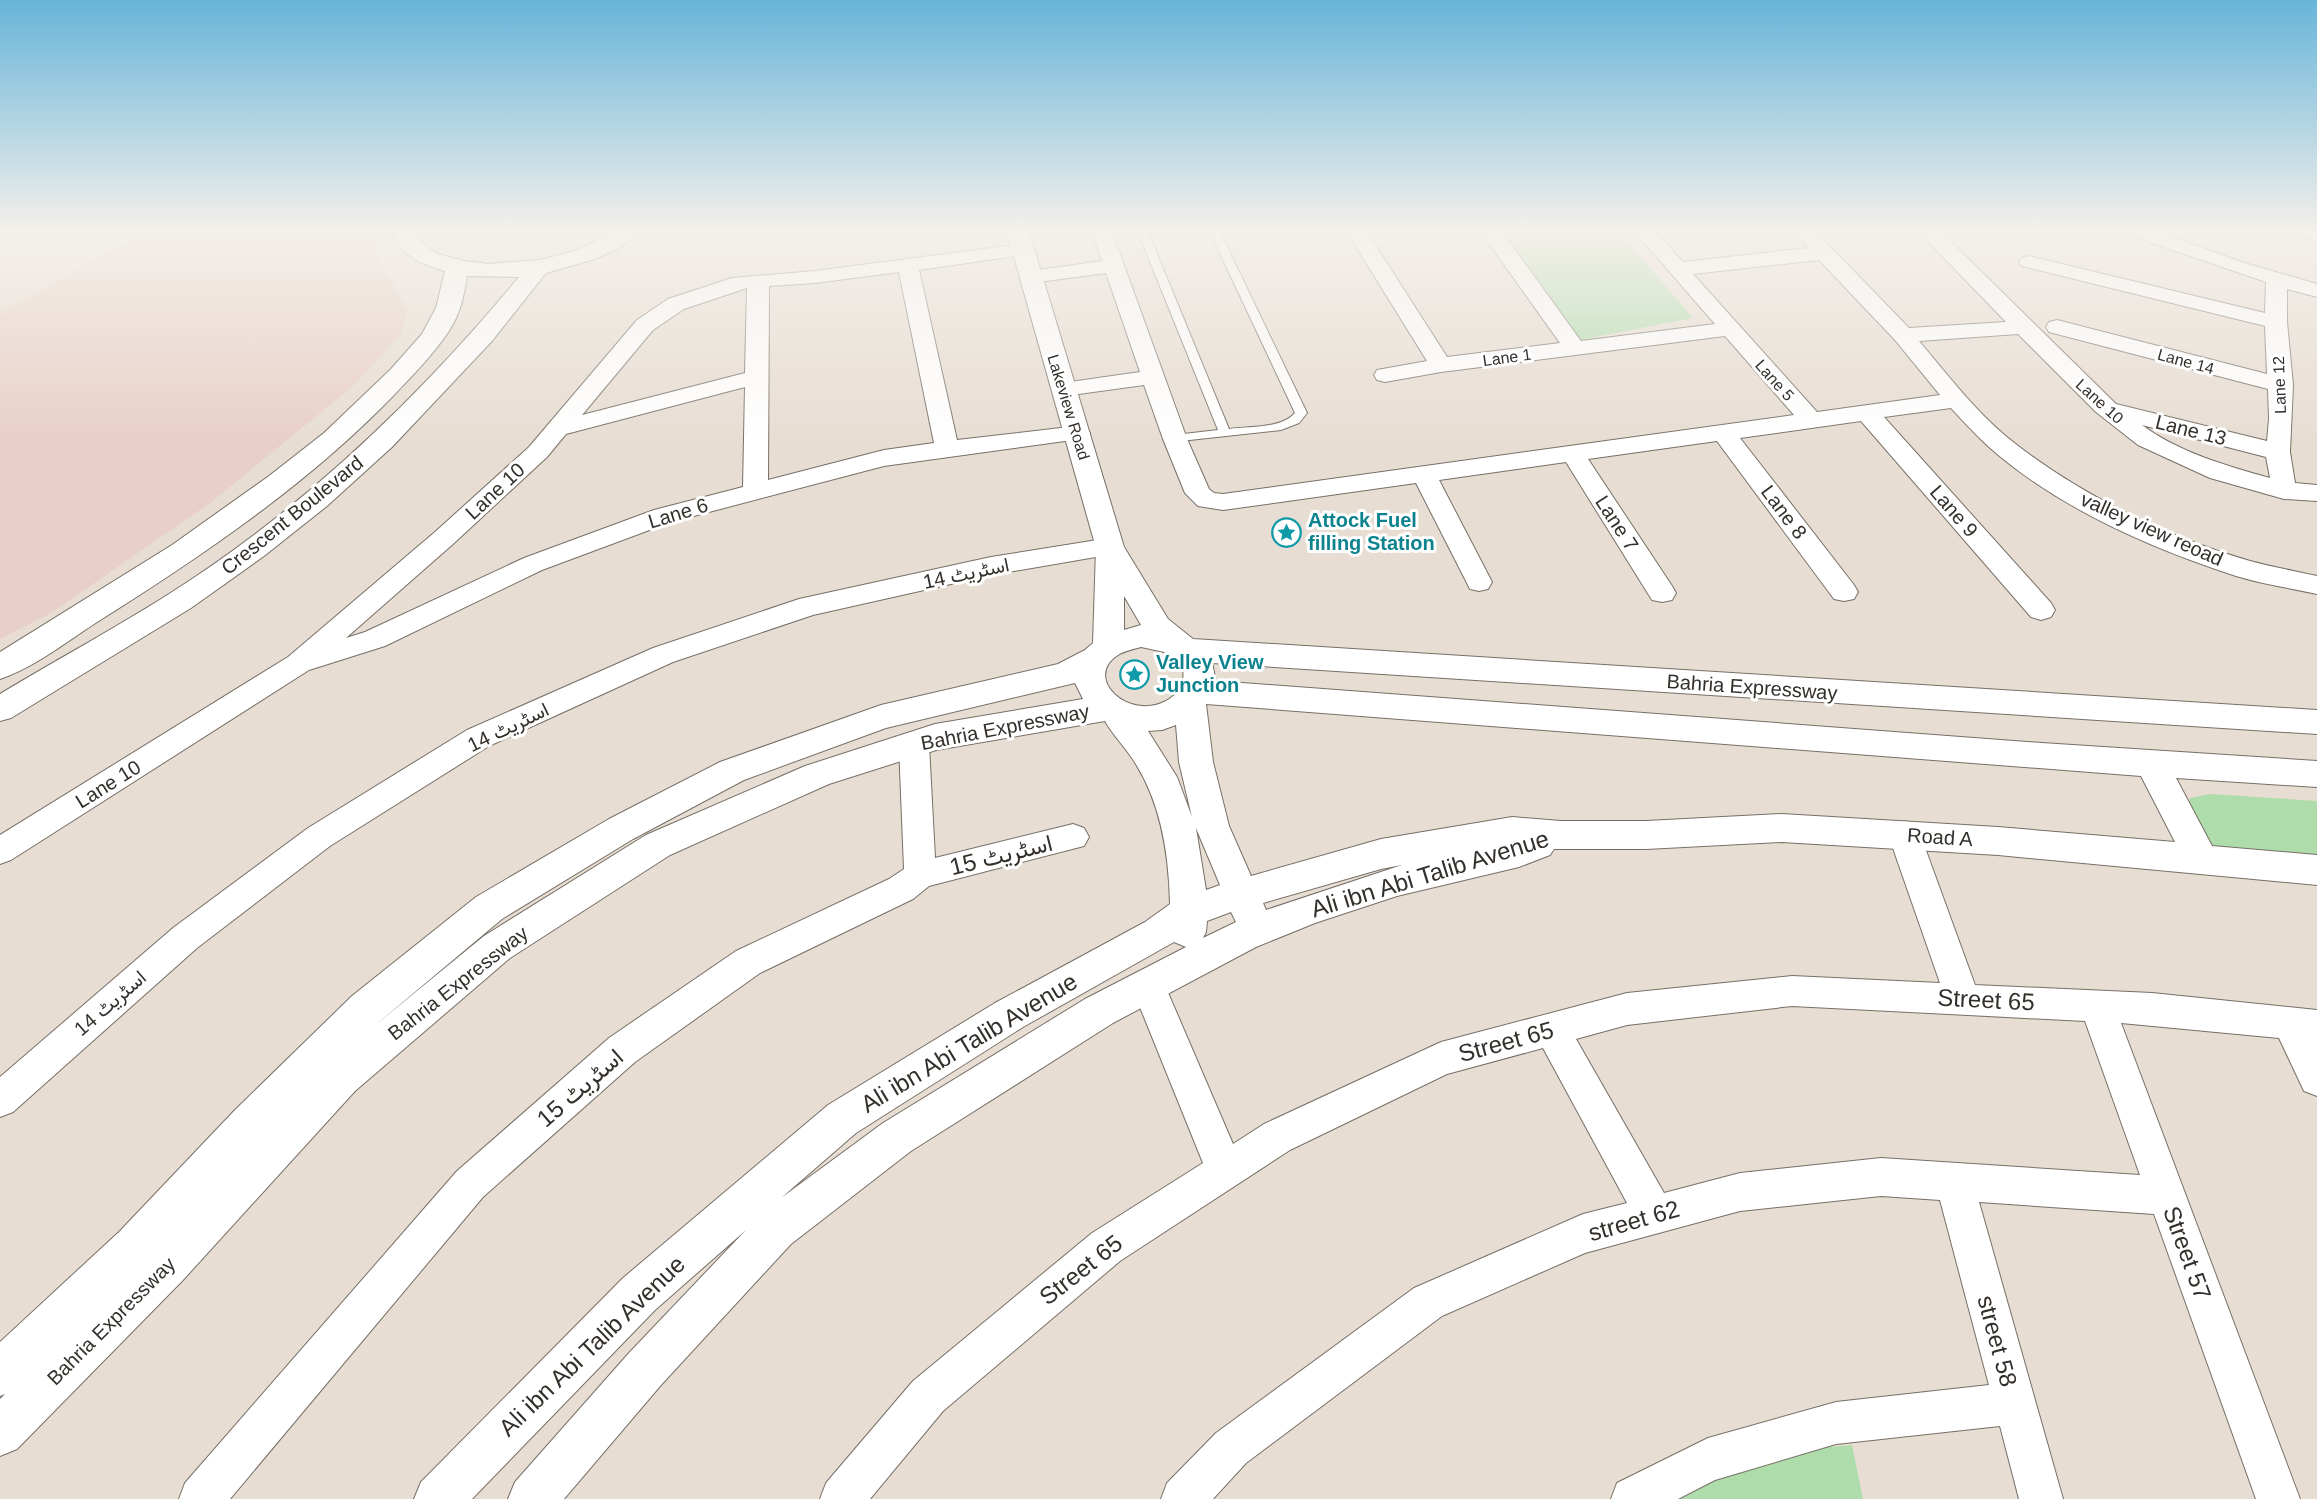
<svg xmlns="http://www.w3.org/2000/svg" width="2317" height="1499" viewBox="0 0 2317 1499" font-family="Arial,Vazirmatn,sans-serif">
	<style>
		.commercial { fill: #e8cfc7 }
		.green { fill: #aedcaa }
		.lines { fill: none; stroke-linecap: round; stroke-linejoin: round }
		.lane-casing { stroke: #776f66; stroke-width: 2 }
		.street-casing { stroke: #776f66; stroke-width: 2 }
		.secondary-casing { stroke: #776f66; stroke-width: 2 }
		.lane { fill: #fff; fill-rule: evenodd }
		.street { fill: #fff; fill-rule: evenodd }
		.secondary { fill: #fff; fill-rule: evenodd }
		.labels { text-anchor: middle; stroke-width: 6; stroke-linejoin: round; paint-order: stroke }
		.far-street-label { font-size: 16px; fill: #332f2b; stroke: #fff }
		.street-label { font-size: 20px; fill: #332f2b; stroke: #fff }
		.culture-label { font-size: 20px; font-weight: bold; fill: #0d838f; stroke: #fff; text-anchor: start }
		.near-street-label { font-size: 24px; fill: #332f2b; stroke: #fff }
	</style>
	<rect width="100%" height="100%" fill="#e7ddd3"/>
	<!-- commercial -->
	<path class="commercial" d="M143 232H376V254L408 310 401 334 352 387 210 503 51 613 0 639V314Z"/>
	<!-- green -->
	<g class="green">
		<path d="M1496 232H1619L1693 318 1575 341Z"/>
		<path d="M2211 794 2317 801V865L2215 851 2189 804 2190 798Z"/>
		<path d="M1852 1445 1863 1499H1644L1722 1456Z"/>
	</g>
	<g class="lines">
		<defs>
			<path id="lane" d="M1138 232H1148L1229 429C1249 426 1281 429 1295 413L1210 232H1220L1307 413 1299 423 1281 430 1171 442 1169 439 1175 435 1218 430Z"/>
			<g id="street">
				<path d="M1092 232H1112L1187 439 1209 489 1214 493 1223 494 1794 415 1725 336 1441 372 1385 382 1377 380 1374 375 1377 370 1427 361 1347 232H1367L1447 357 1560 343 1481 232H1502L1581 341 1715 324 1635 232H1656L1683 262 1808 248 1794 232H1816L1909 328 2006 322 1919 232H1941L2116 404 2267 441 2269 419 2268 389 2049 332 2046 327 2049 322 2057 320 2267 374 2265 326 2022 266 2019 262 2022 258 2029 256 2265 313 2266 282 2132 236 2129 232H2159L2241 262 2317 284V297L2287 289V322L2293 385 2290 452 2295 483 2317 485V501L2284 499 2210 478 2138 445 2096 412 2018 334 1919 341C1947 374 1974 410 2008 438 2076 493 2166 537 2250 561 2272 567 2295 571 2317 576V594C2290 588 2262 584 2236 576 2150 548 2058 508 1989 447 1976 435 1963 421 1951 408L1884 417 2051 603 2055 610 2051 617 2041 620 2031 617 1861 421 1740 438 1854 585 1858 592 1854 599 1844 601 1834 599 1717 441 1588 459 1672 586 1676 593 1672 600 1662 602 1652 600 1566 462 1439 480 1492 582 1488 589 1479 591 1470 589 1416 483 1223 510 1198 506 1185 493 1163 439 1144 385 1064 396 1056 394 1052 389 1056 384 1140 372 1106 273 1031 283 1024 281 1020 277 1024 273 1031 271 1102 261ZM1819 260 1895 340 1940 395 1817 412 1693 274ZM2142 425 2266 457 2270 478C2227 466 2178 452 2142 425Z"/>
				<path d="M2298 232H2317V241L2301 236Z"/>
				<path d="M1022 244 1029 246 1032 250 1029 254 919 270 957 440 1078 426 1087 428 1090 433 1087 438 884 466 671 522 542 570 385 646 309 670 11 860 0 864V835L288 657 435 532 529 447 637 320 668 299 732 278 815 271ZM899 272 934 443 884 450 768 480 769 286 815 283ZM747 288 745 373 582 415 653 330 684 309ZM745 387 743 487 654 510 524 558 365 632 346 638 453 544 547 457 566 434Z"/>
				<path d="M1110 538 1119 541 1123 547 1119 553 991 575 813 615 673 662 489 746 330 846 197 948 13 1112 0 1117V1077L173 928 308 828 467 730 653 648 799 599 991 557Z"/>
				<path d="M914 733 925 737 929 745 935 858 1073 824 1084 828 1089 837 1084 846 929 886 913 899 760 973 635 1062 483 1197 230 1499H179L185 1483 457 1171 609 1038 736 951 889 879 904 869 899 745 903 737Z"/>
				<path d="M1904 821 1915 825 1920 834 1975 985 2152 993 2317 1010V1096L2304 1091 2279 1038 2121 1023 2300 1499H2256L2154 1214 1979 1202 2063 1499H2019L2000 1426 1836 1444 1715 1480 1678 1499H1611L1617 1483 1708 1438 1836 1402 1989 1385 1940 1200 1881 1196 1740 1211 1585 1253 1442 1316 1246 1463 1213 1499H1161L1167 1483 1216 1433 1414 1288 1583 1214 1627 1203 1543 1048 1447 1074 1290 1150 1120 1261 943 1411 870 1499H820L826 1483 913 1381 1092 1233 1203 1163 1131 985 1136 974 1148 970 1160 974 1233 1144 1264 1124 1441 1042 1627 993 1792 976 1940 983 1888 834 1893 825ZM1792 1006 2085 1021 2140 1175 1881 1158 1740 1173 1664 1193 1576 1039 1627 1025Z"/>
			</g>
			<g id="secondary">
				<path d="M393 232H415L422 243 438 254 464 261 489 264 540 260 578 250 613 232H640L617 249 595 259 546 273 492 341 392 447 327 506 264 556 191 608 11 718 0 721V694C56 660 114 629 169 594 303 509 418 399 519 277L467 276C464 296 460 314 449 331 433 355 413 375 393 396 306 486 199 558 94 624 65 643 33 668 0 679V652L172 545 269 476 324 433 391 369 422 334 436 308 445 271C422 265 401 256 393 232Z"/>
				<path d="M1007 232H1029L1124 547 1168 619 1193 639 2317 710V734L1212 663 1216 681 2042 743 2317 761V787L2176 778 2212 846 2317 855V885L1998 855 1782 842 1646 849H1554L1550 855 1519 867 1397 896 1315 923 1256 947 1113 1023 911 1151 791 1244 661 1385 564 1499H508L515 1482 629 1353 746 1230 655 1310 472 1499H414L421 1482 623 1278 828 1105 995 1003 1145 922 1170 904C1169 857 1162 807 1137 766 1128 750 1114 737 1105 721L936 750 829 784 670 855 510 958 355 1091 183 1280 17 1449 0 1456V1399L5 1394 0 1396V1342L119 1232 235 1110 352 996 476 897 609 819 720 762 881 705 1058 664 1085 650 1093 643 1096 548ZM1124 596 1141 625 1124 630ZM1141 647 1169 653 1183 667C1185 685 1181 692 1166 701 1129 721 1082 678 1118 655 1124 651 1134 649 1141 647ZM1075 683 1083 699 935 724 805 766 646 835 484 936 373 1027 502 919 633 839 744 780 886 728ZM1206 704 2141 776 2175 842 1998 827 1782 814 1646 821H1561L1512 817 1381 839 1251 876 1229 826 1213 762ZM1176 725 1179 762 1192 817 1177 777 1148 731 1162 730ZM1196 828 1220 885 1206 890ZM1402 865 1266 910 1263 903 1381 869ZM1231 912 1236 922 1203 938 1206 932 1207 921ZM1174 942 1186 947 1085 999 883 1123 781 1198 856 1133 1023 1027Z"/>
			</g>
		</defs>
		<!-- lane casing -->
		<use href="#lane" class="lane-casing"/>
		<!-- street casing -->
		<use href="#street" class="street-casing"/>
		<!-- secondary casing -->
		<use href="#secondary" class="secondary-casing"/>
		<!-- lane -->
		<use href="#lane" class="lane"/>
		<!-- street -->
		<use href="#street" class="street"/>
		<!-- secondary -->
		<use href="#secondary" class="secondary"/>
	</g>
	<!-- sky -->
	<linearGradient id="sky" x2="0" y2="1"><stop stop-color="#67b4d9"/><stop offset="0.52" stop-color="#f4f0eb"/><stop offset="1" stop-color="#f4f0eb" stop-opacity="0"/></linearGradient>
	<rect width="2317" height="442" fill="url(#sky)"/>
	<!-- icons -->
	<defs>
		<symbol id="sight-ring" viewBox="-11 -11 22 22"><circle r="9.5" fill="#fff" stroke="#0f9aa8" stroke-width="1.5"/><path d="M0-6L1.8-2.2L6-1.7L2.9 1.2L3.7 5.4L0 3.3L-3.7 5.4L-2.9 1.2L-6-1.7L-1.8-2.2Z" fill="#0f9aa8"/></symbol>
	</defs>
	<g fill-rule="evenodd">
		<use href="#sight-ring" x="1270" y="516" width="33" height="33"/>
		<use href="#sight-ring" x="1118" y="658" width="33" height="33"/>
	</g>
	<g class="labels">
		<!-- far-street labels -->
		<g class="far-street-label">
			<text transform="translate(1507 357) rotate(-8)" y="6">Lane 1</text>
			<text transform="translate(2186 361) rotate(15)" y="6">Lane 14</text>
			<text transform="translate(1775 380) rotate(48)" y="6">Lane 5</text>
			<text transform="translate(2279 385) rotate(-92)" y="6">Lane 12</text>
			<text transform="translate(2100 401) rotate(42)" y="6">Lane 10</text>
			<text transform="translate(1069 407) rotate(73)" y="6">Lakeview Road</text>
		</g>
		<!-- street labels -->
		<g class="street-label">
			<text transform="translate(2191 430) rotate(14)" y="7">Lane 13</text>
			<text transform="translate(495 491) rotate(-43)" y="7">Lane 10</text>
			<text transform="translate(1954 511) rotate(49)" y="7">Lane 9</text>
			<text transform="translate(1784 512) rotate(53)" y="7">Lane 8</text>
			<text transform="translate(678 513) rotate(-17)" y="7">Lane 6</text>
			<text transform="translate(292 515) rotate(-39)" y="7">Crescent Boulevard</text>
			<text transform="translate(1617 523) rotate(57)" y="7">Lane 7</text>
			<text transform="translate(2152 529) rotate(24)" y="7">valley view reoad</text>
			<text transform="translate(966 573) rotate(-12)" y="7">اسٹریٹ 14</text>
			<text transform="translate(1752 687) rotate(4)" y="7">Bahria Expressway</text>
			<text transform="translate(508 727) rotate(-26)" y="7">اسٹریٹ 14</text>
			<text transform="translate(1005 727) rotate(-11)" y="7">Bahria Expressway</text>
			<text transform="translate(108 784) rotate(-32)" y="7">Lane 10</text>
			<text transform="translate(1940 837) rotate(4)" y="7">Road A</text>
			<text transform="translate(458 983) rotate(-38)" y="7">Bahria Expressway</text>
			<text transform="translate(110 1003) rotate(-41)" y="7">اسٹریٹ 14</text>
			<text transform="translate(111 1321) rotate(-45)" y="7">Bahria Expressway</text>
		</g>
		<!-- culture labels -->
		<g class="culture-label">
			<text x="1308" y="527">Attock Fuel<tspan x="1308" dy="23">filling Station</tspan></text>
			<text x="1156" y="669">Valley View<tspan x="1156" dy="23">Junction</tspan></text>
		</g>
		<!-- near-street labels -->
		<g class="near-street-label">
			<text transform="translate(1001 855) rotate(-14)" y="8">اسٹریٹ 15</text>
			<text transform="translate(1430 874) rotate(-17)" y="8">Ali ibn Abi Talib Avenue</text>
			<text transform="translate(1986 1000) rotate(3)" y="8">Street 65</text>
			<text transform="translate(1506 1042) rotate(-15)" y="8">Street 65</text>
			<text transform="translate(969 1043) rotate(-31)" y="8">Ali ibn Abi Talib Avenue</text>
			<text transform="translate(580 1088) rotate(-41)" y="8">اسٹریٹ 15</text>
			<text transform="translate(1634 1221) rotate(-16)" y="8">street 62</text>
			<text transform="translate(2187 1253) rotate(70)" y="8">Street 57</text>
			<text transform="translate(1081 1270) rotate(-38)" y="8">Street 65</text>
			<text transform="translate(1997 1341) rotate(75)" y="8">street 58</text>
			<text transform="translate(592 1346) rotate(-44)" y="8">Ali ibn Abi Talib Avenue</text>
		</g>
	</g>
</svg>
